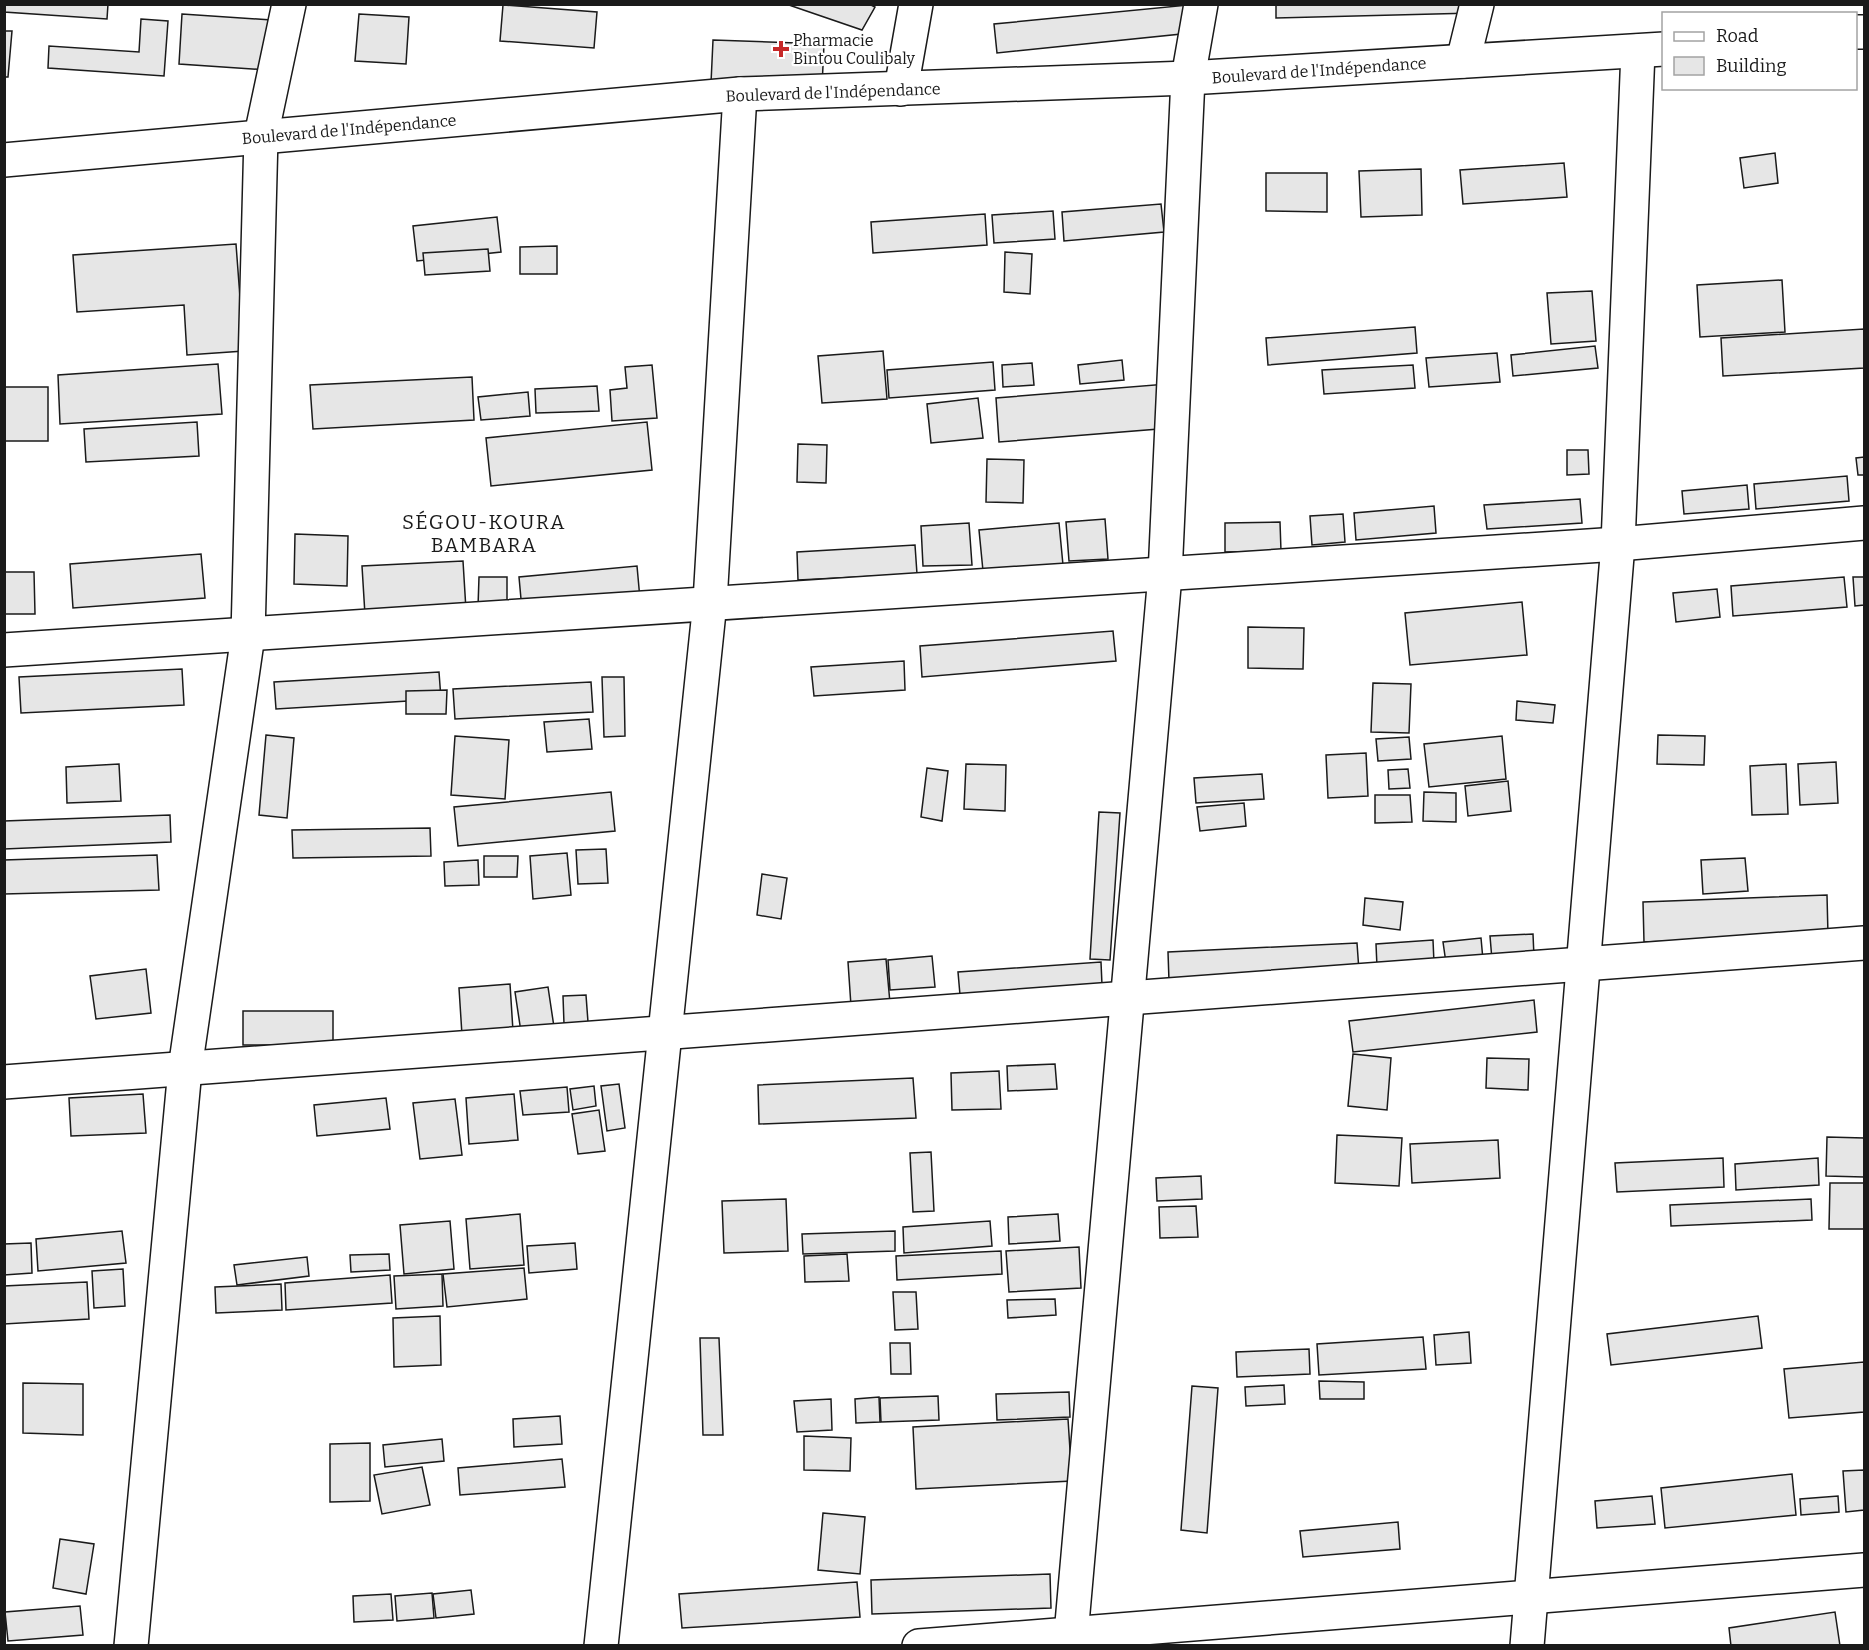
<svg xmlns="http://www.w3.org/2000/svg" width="1869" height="1650" viewBox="0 0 1869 1650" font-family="Bitter,serif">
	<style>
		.building { fill: #e6e6e6; stroke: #1a1a1a; stroke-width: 1.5 }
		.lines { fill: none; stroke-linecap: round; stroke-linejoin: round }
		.minor-casing { stroke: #1a1a1a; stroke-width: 36 }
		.highway-casing { stroke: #1a1a1a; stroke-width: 36 }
		.minor { stroke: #fff; stroke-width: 33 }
		.highway { stroke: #fff; stroke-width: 33 }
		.poi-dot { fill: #c62828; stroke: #fff; stroke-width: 2 }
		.labels { text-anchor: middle; stroke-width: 4.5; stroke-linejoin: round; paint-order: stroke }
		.poi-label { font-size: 16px; fill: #1a1a1a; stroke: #fff; text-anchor: start }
		.street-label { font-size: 16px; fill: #1a1a1a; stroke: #fff }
		.quarter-label { font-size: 20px; letter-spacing: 1.5px; fill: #1a1a1a; stroke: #fff }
	</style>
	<rect width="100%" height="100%" fill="#fff"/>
	<!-- building -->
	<g class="building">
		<path d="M5 4H108L107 19 4 12Z"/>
		<path d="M786 4H869L875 7 862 30Z"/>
		<path d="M1276 4H1474V13L1276 18Z"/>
		<path d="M503 5 597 12 594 48 500 41Z"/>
		<path d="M1188 5 1191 33 997 53 994 24Z"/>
		<path d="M182 14 271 20 267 70 179 64Z"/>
		<path d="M359 14 409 17 406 64 355 61Z"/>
		<path d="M141 19 168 21 164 76 48 68 49 46 139 52Z"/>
		<path d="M4 31H12L8 77H4Z"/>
		<path d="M713 40 824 44 822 87 711 83Z"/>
		<path d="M1775 153 1778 183 1744 188 1740 158Z"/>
		<path d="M1564 163 1567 197 1463 204 1460 170Z"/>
		<path d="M1421 169 1422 215 1361 217 1359 171Z"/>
		<path d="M1266 173H1327V212L1266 211Z"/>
		<path d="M1161 204 1164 232 1064 241 1062 212Z"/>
		<path d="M1053 211 1055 239 994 243 992 215Z"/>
		<path d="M985 214 987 245 873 253 871 222Z"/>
		<path d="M497 217 501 252 417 261 413 226Z"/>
		<path d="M236 244 244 351 187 355 184 305 77 312 73 255Z"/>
		<path d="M557 246V274H520V247Z"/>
		<path d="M488 249 490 271 425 275 423 253Z"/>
		<path d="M1005 252 1032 254 1030 294 1004 292Z"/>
		<path d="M1782 280 1785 332 1700 337 1697 285Z"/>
		<path d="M1592 291 1596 341 1551 344 1547 293Z"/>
		<path d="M1415 327 1417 353 1268 365 1266 338Z"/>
		<path d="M1864 329V368L1723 376 1721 338Z"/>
		<path d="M1595 346 1598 368 1513 376 1511 355Z"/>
		<path d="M883 351 887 399 822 403 818 356Z"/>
		<path d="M1497 353 1500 382 1429 387 1426 358Z"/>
		<path d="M1122 360 1124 380 1080 384 1078 365Z"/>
		<path d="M993 362 995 390 889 398 887 370Z"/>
		<path d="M1032 363 1034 385 1003 387 1002 365Z"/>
		<path d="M218 364 222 414 60 424 58 375Z"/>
		<path d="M652 365 657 418 612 421 610 390 627 388 625 367Z"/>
		<path d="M1413 365 1415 388 1324 394 1322 370Z"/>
		<path d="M472 377 474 420 313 429 310 385Z"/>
		<path d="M1167 384 1171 428 999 442 996 398Z"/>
		<path d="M597 386 599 411 536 413 535 389Z"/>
		<rect x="4" y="387" width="44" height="54"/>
		<path d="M528 392 530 416 481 420 478 397Z"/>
		<path d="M978 398 983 438 931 443 927 404Z"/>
		<path d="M197 422 199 456 86 462 84 429Z"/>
		<path d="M647 422 652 470 491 486 486 438Z"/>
		<path d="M798 444 827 445 826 483 797 482Z"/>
		<path d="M1567 450H1588L1589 474 1567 475Z"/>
		<path d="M1864 457V475H1858L1856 458Z"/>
		<path d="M987 459 1024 460 1023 503 986 502Z"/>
		<path d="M1847 476 1849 501 1756 509 1754 484Z"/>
		<path d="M1747 485 1749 509 1684 514 1682 491Z"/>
		<path d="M1580 499 1582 523 1487 529 1484 505Z"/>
		<path d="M1434 506 1436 533 1356 540 1354 513Z"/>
		<path d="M1343 514 1345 542 1312 545 1310 516Z"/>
		<path d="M1105 519 1108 559 1069 561 1066 522Z"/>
		<path d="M1280 522 1281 551 1225 552V523Z"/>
		<path d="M969 523 972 565 923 566 921 526Z"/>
		<path d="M1059 523 1063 565 983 571 979 530Z"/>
		<path d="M295 534 348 536 347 586 294 584Z"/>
		<path d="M915 545 917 574 798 580 797 552Z"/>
		<path d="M201 554 205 598 73 608 70 564Z"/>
		<path d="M463 561 466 610 365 615 362 566Z"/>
		<path d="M637 566 640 599 522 610 519 577Z"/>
		<path d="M4 572H34L35 614H4Z"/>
		<path d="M479 577H507V607H478Z"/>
		<path d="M1844 577 1847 607 1733 616 1731 586Z"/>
		<path d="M1853 577H1864V605L1855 606Z"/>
		<path d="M1717 589 1720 617 1676 622 1673 593Z"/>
		<path d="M1522 602 1527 655 1410 665 1405 613Z"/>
		<path d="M1248 627 1304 628 1303 669 1248 668Z"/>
		<path d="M1113 631 1116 661 922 677 920 646Z"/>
		<path d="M904 661 905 690 814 696 811 667Z"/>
		<path d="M182 669 184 705 21 713 19 677Z"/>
		<path d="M439 672 441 699 276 709 274 682Z"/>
		<path d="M602 677H624L625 736 604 737Z"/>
		<path d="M591 682 593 712 455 719 453 689Z"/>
		<path d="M1373 683 1411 684 1409 733 1371 732Z"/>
		<path d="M447 690 446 714H406V691Z"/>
		<path d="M1517 701 1555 705 1553 723 1516 720Z"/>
		<path d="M589 719 592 749 547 752 544 722Z"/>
		<path d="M266 735 294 738 287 818 259 815Z"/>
		<path d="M1658 735 1705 736 1704 765 1657 764Z"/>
		<path d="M455 736 509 740 505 799 451 795Z"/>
		<path d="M1502 736 1506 779 1429 787 1424 744Z"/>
		<path d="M1409 737 1411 759 1378 761 1376 739Z"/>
		<path d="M1366 753 1368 796 1328 798 1326 755Z"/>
		<path d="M1836 762 1838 803 1800 805 1798 764Z"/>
		<path d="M119 764 121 801 67 803 66 767Z"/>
		<path d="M966 764 1006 765 1005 811 964 809Z"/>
		<path d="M1786 764 1788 814 1752 815 1750 766Z"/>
		<path d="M927 768 948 771 942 821 921 817Z"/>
		<path d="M1408 769 1410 788 1389 789 1388 770Z"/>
		<path d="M1262 774 1264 799 1196 803 1194 778Z"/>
		<path d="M1508 781 1511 811 1468 816 1465 786Z"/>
		<path d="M611 792 615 831 458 846 454 807Z"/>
		<path d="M1424 792 1456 793V822L1423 821Z"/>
		<path d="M1375 795H1410L1412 822 1375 823Z"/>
		<path d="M1244 803 1246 826 1200 831 1197 807Z"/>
		<path d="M1099 812 1120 813 1110 960 1090 959Z"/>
		<path d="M170 815 171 842 4 849V821Z"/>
		<path d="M430 828 431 856 293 858 292 830Z"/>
		<path d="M606 849 608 883 578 884 576 850Z"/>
		<path d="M567 853 571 895 533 899 530 856Z"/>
		<path d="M157 855 159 890 4 894V860Z"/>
		<path d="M484 856H518L517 877H484Z"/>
		<path d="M1745 858 1748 891 1703 894 1701 860Z"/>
		<path d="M478 860 479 885 445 886 444 862Z"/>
		<path d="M762 874 787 878 781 919 757 915Z"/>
		<path d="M1827 895 1828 935 1644 942 1643 902Z"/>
		<path d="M1365 898 1403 902 1400 930 1363 925Z"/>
		<path d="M1533 934 1534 957 1492 960 1490 936Z"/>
		<path d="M1481 938 1483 960 1446 963 1443 942Z"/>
		<path d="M1433 940 1434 963 1377 967 1376 944Z"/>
		<path d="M1357 943 1359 971 1169 981 1168 952Z"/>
		<path d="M932 956 935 987 890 990 888 960Z"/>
		<path d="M886 959 890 1003 851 1006 848 962Z"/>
		<path d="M1101 962 1102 985 960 995 958 972Z"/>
		<path d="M146 969 151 1013 96 1019 90 976Z"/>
		<path d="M510 984 513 1031 462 1035 459 988Z"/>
		<path d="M548 987 554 1027 521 1032 515 992Z"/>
		<path d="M586 995 588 1022 564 1024 563 996Z"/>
		<path d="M1534 1000 1537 1032 1353 1052 1349 1021Z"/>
		<rect x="243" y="1011" width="90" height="34"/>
		<path d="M1353 1054 1391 1058 1387 1110 1348 1106Z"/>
		<path d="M1487 1058 1529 1059 1528 1090 1486 1088Z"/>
		<path d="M1055 1064 1057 1089 1008 1091 1007 1066Z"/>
		<path d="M999 1071 1001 1109 952 1110 951 1073Z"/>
		<path d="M913 1078 916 1118 759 1124 758 1085Z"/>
		<path d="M619 1084 625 1128 607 1131 601 1086Z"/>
		<path d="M594 1086 596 1106 573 1110 570 1089Z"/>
		<path d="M567 1087 569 1112 523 1115 520 1091Z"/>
		<path d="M143 1094 146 1133 71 1136 69 1098Z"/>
		<path d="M514 1094 518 1140 469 1144 466 1098Z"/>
		<path d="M386 1098 390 1129 317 1136 314 1105Z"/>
		<path d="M455 1099 462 1155 420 1159 413 1103Z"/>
		<path d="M599 1110 605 1151 578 1154 572 1114Z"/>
		<path d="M1337 1135 1402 1138 1399 1186 1335 1183Z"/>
		<path d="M1827 1137 1864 1138V1177L1826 1176Z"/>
		<path d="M1498 1140 1500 1178 1412 1183 1410 1144Z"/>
		<path d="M931 1152 934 1211 913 1212 910 1153Z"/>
		<path d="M1723 1158 1724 1187 1617 1192 1615 1163Z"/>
		<path d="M1818 1158 1819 1185 1736 1190 1735 1164Z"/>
		<path d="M1201 1176 1202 1199 1157 1201 1156 1178Z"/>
		<path d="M1830 1183H1864V1229H1829Z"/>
		<path d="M786 1199 788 1251 724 1253 722 1201Z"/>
		<path d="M1811 1199 1812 1220 1671 1226 1670 1205Z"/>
		<path d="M1196 1206 1198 1237 1160 1238 1159 1207Z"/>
		<path d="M520 1214 524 1265 470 1269 466 1219Z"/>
		<path d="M1058 1214 1060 1241 1009 1244 1008 1217Z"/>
		<path d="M450 1221 454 1269 404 1274 400 1225Z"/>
		<path d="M990 1221 992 1246 904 1253 903 1227Z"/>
		<path d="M122 1231 126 1263 38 1271 36 1239Z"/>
		<path d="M895 1231V1251L803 1254 802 1234Z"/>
		<path d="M31 1243 32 1273 4 1275V1244Z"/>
		<path d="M575 1243 577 1269 529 1273 527 1246Z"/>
		<path d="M1079 1247 1081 1288 1009 1292 1006 1251Z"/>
		<path d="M1001 1251 1002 1274 897 1280 896 1256Z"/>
		<path d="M389 1254 390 1270 351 1272 350 1255Z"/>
		<path d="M847 1254 849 1281 805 1282 804 1256Z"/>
		<path d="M307 1257 309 1276 237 1285 234 1265Z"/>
		<path d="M524 1268 527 1299 447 1307 443 1274Z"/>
		<path d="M123 1269 125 1306 94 1308 92 1271Z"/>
		<path d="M442 1274 443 1306 396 1309 394 1276Z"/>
		<path d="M390 1275 392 1303 286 1310 285 1283Z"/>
		<path d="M87 1282 89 1319 4 1324V1286Z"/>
		<path d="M281 1284 282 1310 216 1313 215 1287Z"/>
		<path d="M893 1292H916L918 1329 895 1330Z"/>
		<path d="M1055 1299 1056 1315 1008 1318 1007 1300Z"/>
		<path d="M440 1316 441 1365 394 1367 393 1318Z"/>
		<path d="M1758 1316 1762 1348 1611 1365 1607 1334Z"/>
		<path d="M1469 1332 1471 1363 1436 1365 1434 1335Z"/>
		<path d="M1423 1337 1426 1369 1319 1375 1317 1344Z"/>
		<path d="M700 1338H719L723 1435H703Z"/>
		<path d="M890 1343H910L911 1374H891Z"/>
		<path d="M1309 1349 1310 1374 1237 1377 1236 1352Z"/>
		<path d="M1864 1362V1412L1789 1418 1784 1369Z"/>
		<path d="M1319 1381 1364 1382V1399H1320Z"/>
		<path d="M23 1383 83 1384V1435L23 1433Z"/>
		<path d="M1284 1385 1285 1404 1246 1406 1245 1387Z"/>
		<path d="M1192 1386 1218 1388 1207 1533 1181 1530Z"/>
		<path d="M1069 1392 1070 1417 997 1420 996 1394Z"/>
		<path d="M938 1396 939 1420 881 1422 880 1398Z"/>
		<path d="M879 1397 880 1422 856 1423 855 1399Z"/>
		<path d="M831 1399 832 1430 797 1432 794 1401Z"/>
		<path d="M560 1416 562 1444 514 1447 513 1419Z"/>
		<path d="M1068 1419 1072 1481 916 1489 913 1427Z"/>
		<path d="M804 1436 851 1438 850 1471 804 1470Z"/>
		<path d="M442 1439 444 1461 385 1467 383 1445Z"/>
		<path d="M370 1443V1501L330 1502V1444Z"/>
		<path d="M562 1459 565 1487 460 1495 458 1468Z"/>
		<path d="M422 1467 430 1505 382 1514 374 1475Z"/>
		<path d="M1864 1470V1510L1846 1512 1843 1471Z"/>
		<path d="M1792 1474 1796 1515 1665 1528 1661 1488Z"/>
		<path d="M1652 1496 1655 1524 1597 1528 1595 1501Z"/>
		<path d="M1838 1496 1839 1512 1801 1515 1800 1499Z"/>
		<path d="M823 1513 865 1517 860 1574 818 1570Z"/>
		<path d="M1398 1522 1400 1549 1303 1557 1300 1531Z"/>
		<path d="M60 1539 94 1544 86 1594 53 1588Z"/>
		<path d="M1050 1574 1051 1608 872 1614 871 1580Z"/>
		<path d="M857 1582 860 1617 682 1628 679 1594Z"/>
		<path d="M471 1590 474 1614 436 1618 433 1594Z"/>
		<path d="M432 1593 434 1618 397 1621 395 1596Z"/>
		<path d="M391 1594 393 1620 354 1622 353 1596Z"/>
		<path d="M80 1606 83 1635 8 1641 5 1612Z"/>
		<path d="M1835 1612 1840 1646H1731L1729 1628Z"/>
	</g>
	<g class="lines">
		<defs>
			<g id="minor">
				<path d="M1463 61 1477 4"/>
				<path d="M901 89 916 4"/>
				<path d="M4 650 1618 544 1864 523"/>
				<path d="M4 1082 1864 943"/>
				<path d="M131 1646 185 1069 248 635 261 136 289 4"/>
				<path d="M601 1646 710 602 740 94"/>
				<path d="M919 1646 1864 1570"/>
				<path d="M1070 1646 1165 575 1188 78 1201 4"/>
				<path d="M1527 1646 1618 544 1638 51"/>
			</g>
			<g id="highway">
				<path d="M1856 32H1864"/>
				<path d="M4 160 740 94 1188 78 1664 49"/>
			</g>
		</defs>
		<!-- minor casing -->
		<use href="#minor" class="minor-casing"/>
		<!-- highway casing -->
		<use href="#highway" class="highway-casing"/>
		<!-- minor -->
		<use href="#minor" class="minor"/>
		<!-- highway -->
		<use href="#highway" class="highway"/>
	</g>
	<!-- markers -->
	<path class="poi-dot" d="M778 40h6v6h6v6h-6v6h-6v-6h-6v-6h6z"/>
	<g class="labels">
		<!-- poi labels -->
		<g class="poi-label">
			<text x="793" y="46">Pharmacie<tspan x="793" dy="18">Bintou Coulibaly</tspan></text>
		</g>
		<!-- street labels -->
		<g class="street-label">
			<text transform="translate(1319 70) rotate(-4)" y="6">Boulevard de l'Indépendance</text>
			<text transform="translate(833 92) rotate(-2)" y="6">Boulevard de l'Indépendance</text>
			<text transform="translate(349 129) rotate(-5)" y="6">Boulevard de l'Indépendance</text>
		</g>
		<!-- quarter labels -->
		<g class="quarter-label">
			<text x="484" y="529">SÉGOU-KOURA<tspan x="484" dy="23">BAMBARA</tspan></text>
		</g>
	</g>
	<!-- border -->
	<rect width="1869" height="1650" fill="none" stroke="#1a1a1a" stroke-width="12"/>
	<!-- legend -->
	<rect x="1662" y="12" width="195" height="78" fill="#ffffff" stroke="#a3a3a3" stroke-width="1.5"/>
	<rect x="1674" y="32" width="30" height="9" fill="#ffffff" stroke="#a3a3a3" stroke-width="1.5"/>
	<text x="1716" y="42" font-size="18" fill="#1a1a1a">Road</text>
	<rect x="1674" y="57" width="30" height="18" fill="#e6e6e6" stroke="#a3a3a3" stroke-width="1.5"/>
	<text x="1716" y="72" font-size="18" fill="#1a1a1a">Building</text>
</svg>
